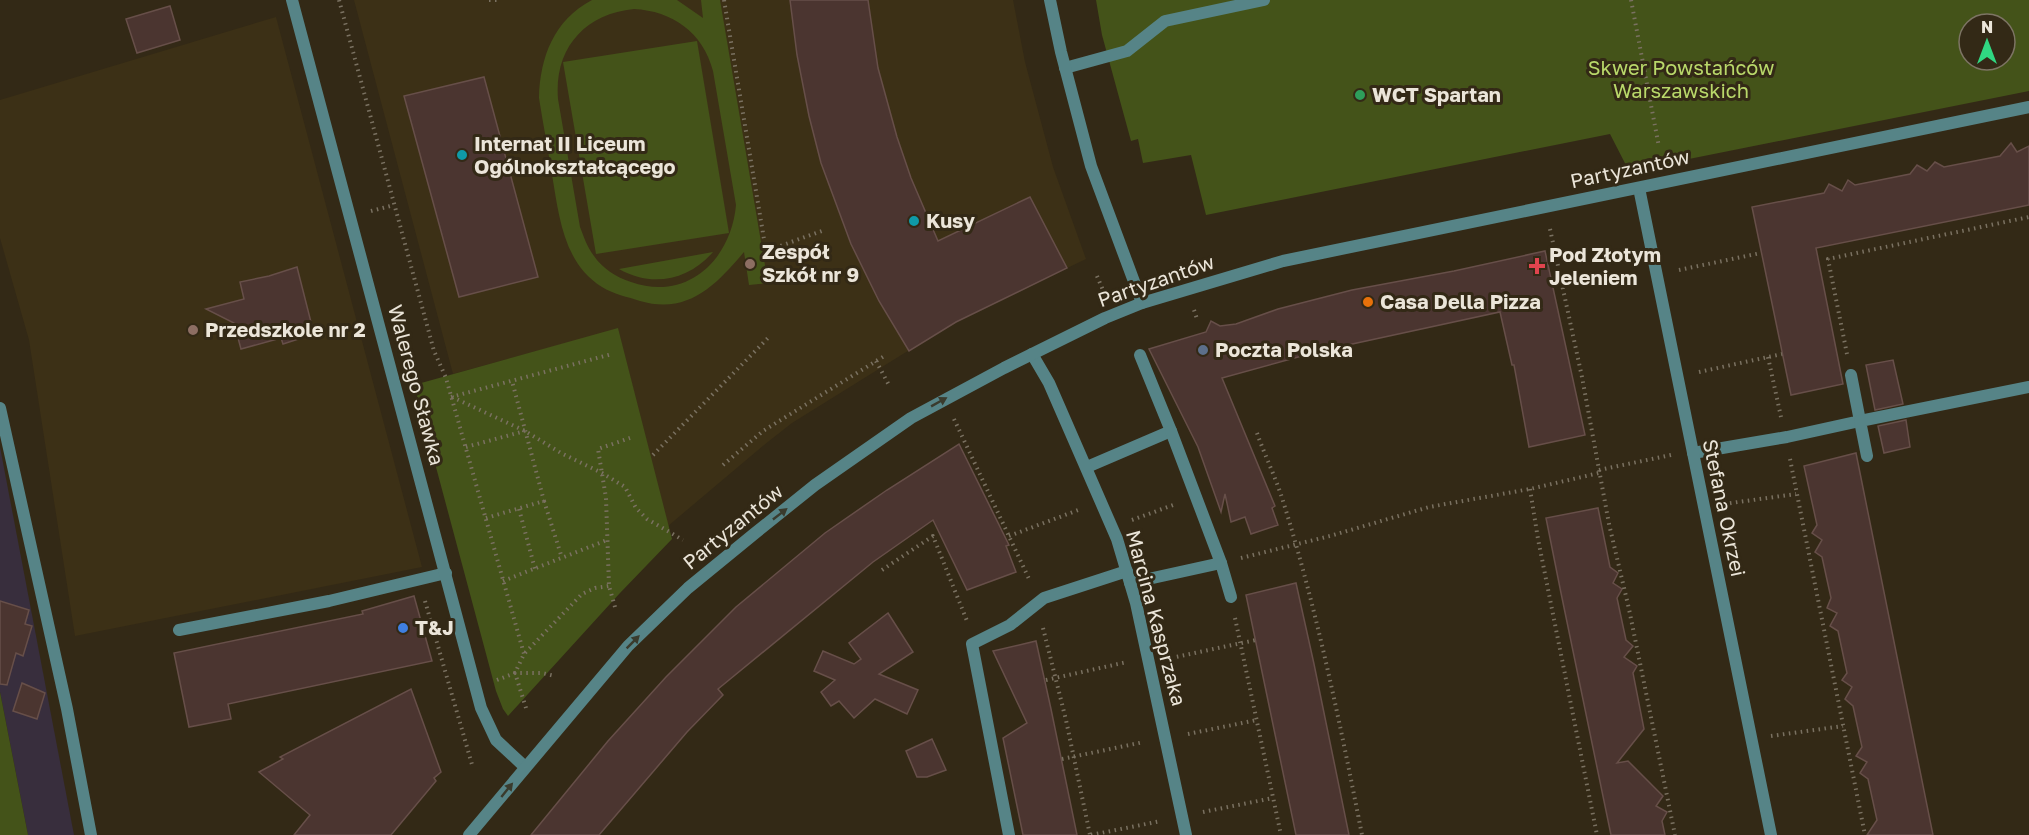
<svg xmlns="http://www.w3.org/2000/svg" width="2029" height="835" viewBox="0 0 2029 835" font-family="'Golos Text',sans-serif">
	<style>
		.built { fill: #3c3016 }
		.industrial { fill: #382e3d }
		.green { fill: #445319; fill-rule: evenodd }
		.building { fill: #4b3530; stroke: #674f49; stroke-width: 1.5 }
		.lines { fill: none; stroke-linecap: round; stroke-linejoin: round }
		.path { stroke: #7a7161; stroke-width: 4; stroke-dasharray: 1.5 4.5; stroke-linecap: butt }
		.service { stroke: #568487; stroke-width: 12 }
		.minor { stroke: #568487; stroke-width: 12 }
		.oneway { fill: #3a3b2d }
		.leisure-dot { fill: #2e9e5b; stroke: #332916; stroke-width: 2 }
		.culture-dot { fill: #0f9aa8; stroke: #332916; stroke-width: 2 }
		.education-dot { fill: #8d6e63; stroke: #332916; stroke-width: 2 }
		.health-dot { fill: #e0444e; stroke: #332916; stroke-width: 2 }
		.food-dot { fill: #e8710a; stroke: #332916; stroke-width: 2 }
		.service-dot { fill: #5c6f8a; stroke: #332916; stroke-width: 2 }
		.shop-dot { fill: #3f7fe0; stroke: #332916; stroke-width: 2 }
		.labels { text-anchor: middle; stroke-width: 6; stroke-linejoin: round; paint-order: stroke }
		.park-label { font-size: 20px; fill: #b9d86a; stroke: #332916 }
		.poi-label { font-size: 20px; font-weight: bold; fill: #ebe5d9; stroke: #332916; text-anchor: start }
		.street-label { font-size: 20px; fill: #ebe5d9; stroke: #332916 }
	</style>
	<rect width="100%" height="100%" fill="#332916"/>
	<!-- built -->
	<g class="built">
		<path d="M354 0H1013L1025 62 1053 167 1086 259 956 321 792 423 764 445 668 526 618 329 453 374Z"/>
		<path d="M276 17 422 567 75 636 29 340 0 238V100Z"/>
	</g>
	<!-- industrial -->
	<path class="industrial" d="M0 447 74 835H28L0 692Z"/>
	<!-- green -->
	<g class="green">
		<path d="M592 0H677L703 18 701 0H720L768 283 749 285 744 252C716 285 688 315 640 301 628 297 613 294 602 287 563 263 559 215 552 175 548 149 543 124 539 98 540 57 554 20 592 0ZM634 9C672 11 703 32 713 71L736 205C731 260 687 302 631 282 616 277 603 269 594 256 587 247 584 237 580 227L558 99C554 49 584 14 634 9Z"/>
		<path d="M1096 0H2029V91L1629 171 1610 134 1206 215 1191 155 1143 163 1138 139 1131 141 1102 35ZM1969 24H2005V60H1969Z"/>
		<path d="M697 41 729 233 596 254 563 62Z"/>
		<path d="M713 252C689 280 652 288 619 269Z"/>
		<path d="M618 328 672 539 620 593 508 716 503 709 496 691 414 385Z"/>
		<path d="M0 692 28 835H0Z"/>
	</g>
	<!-- building -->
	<g class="building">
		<path d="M790 0H868L878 68 897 137 911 178 938 241 1030 197 1067 268 956 322 909 351 879 301 851 244 821 163 809 116 797 55Z"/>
		<path d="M170 6 180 40 137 53 126 19Z"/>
		<path d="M484 77 538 277 459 297 404 96Z"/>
		<path d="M2011 143 2017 152 2029 146V205L1816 248 1843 384 1791 395 1752 207 1824 193 1829 184 1842 191 1848 180 1855 185 1910 174 1917 165 1927 171 1935 162 1944 167 2000 156Z"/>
		<path d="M1545 251 1585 435 1529 447 1514 365H1512L1500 312 1320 351 1222 378 1275 506 1272 508 1278 525 1251 534 1245 517 1231 522 1225 494 1221 512 1198 447 1149 349 1206 332 1211 321 1220 326 1236 324 1278 309 1352 290 1454 271Z"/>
		<path d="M297 267 314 334 283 344 281 338 241 349 234 323 206 309 244 299 240 282 269 276Z"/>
		<path d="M1893 360 1903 404 1875 410 1866 365Z"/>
		<path d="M1906 420 1910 447 1884 453 1878 426Z"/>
		<path d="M959 444 1009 545 1006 546 1016 572 967 590 933 520 873 562 718 689 723 695 687 732 599 835H531L608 741 666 677 736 607 825 533 887 490Z"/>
		<path d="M1856 453 1916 751 1933 835H1867L1877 820 1868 779 1860 773 1867 762 1856 756 1862 747 1853 706 1845 699 1852 687 1842 680 1847 673 1838 631 1830 626 1837 613 1827 608 1831 598 1822 557 1815 552 1822 540 1812 533 1817 525 1804 466Z"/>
		<path d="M1598 508 1610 567 1618 573 1613 583 1622 589 1617 598 1626 640 1633 646 1624 657 1637 666 1633 673 1644 729 1617 763 1628 761 1663 796 1656 806 1667 812 1662 821 1665 835H1611L1561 593 1546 518Z"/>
		<path d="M1296 583 1314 664 1349 835H1296L1246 595Z"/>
		<path d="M414 596 432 661 228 704 231 719 189 727 174 653 363 614 362 611Z"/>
		<path d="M0 601 29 610 25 624 32 626 23 656 16 653 7 685 0 684Z"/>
		<path d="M888 613 913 652 879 674 918 690 907 714 875 699 854 718 839 701 831 706 821 692 835 680 814 671 823 651 854 664 861 659 849 643Z"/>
		<path d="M1036 641 1051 709 1077 835H1023L1003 738 1027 723 993 651Z"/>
		<path d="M22 683 45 693 37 719 13 711Z"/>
		<path d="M411 689 441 772 434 778 436 781 391 835H294L310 815 259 772 283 759 280 757Z"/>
		<path d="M932 739 946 770 927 777H917L906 751Z"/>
	</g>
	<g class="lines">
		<!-- path -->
		<g class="path">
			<path d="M339 0 434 351 446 378 524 654"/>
			<path d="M489 0H497"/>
			<path d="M724 0 766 251 822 231"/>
			<path d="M1631 0 1659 147"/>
			<path d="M371 211 394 205"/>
			<path d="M1550 229 1582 377 1609 524 1629 609 1675 835"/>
			<path d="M1679 270 1761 253"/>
			<path d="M1097 276 1105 295"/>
			<path d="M1194 310 1197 319"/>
			<path d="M1847 354 1828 259 2029 217"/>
			<path d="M1768 357 1781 417"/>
			<path d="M876 361 890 387"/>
			<path d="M1699 372 1782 354"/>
			<path d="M451 397 612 354"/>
			<path d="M452 397 525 431 561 453 602 473 625 487 636 508 647 519 683 540"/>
			<path d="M954 419 1030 581"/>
			<path d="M1257 433C1265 456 1276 478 1283 501 1317 610 1340 723 1362 835"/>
			<path d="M466 447 525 431"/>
			<path d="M653 455 768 338"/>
			<path d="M1790 459 1865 835"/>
			<path d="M723 465 763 431 886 355"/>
			<path d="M1599 470 1671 455"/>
			<path d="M1530 489 1538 539 1597 835"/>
			<path d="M544 501 562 558"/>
			<path d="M1724 504 1796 494"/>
			<path d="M519 509 535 569"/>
			<path d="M486 518 544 501 512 381"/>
			<path d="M1132 520 1176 504"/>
			<path d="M1009 536 1081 509"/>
			<path d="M1241 558 1330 536 1429 507 1530 489 1599 473"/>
			<path d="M882 570 933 536 967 621"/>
			<path d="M503 581 607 540"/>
			<path d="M425 601 473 768"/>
			<path d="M615 607 609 586 606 498 598 449 630 438"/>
			<path d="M1235 618 1281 835"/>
			<path d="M1043 628 1066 720 1090 835"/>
			<path d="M1171 658 1256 640"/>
			<path d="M497 680 515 673 524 654 582 594 595 588 609 586"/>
			<path d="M1046 680 1127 662"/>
			<path d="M526 708 515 673H542L555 676"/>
			<path d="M1188 734 1257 720"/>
			<path d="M1771 736 1843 726"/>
			<path d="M1062 759 1144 742"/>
			<path d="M1203 812 1273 798"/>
			<path d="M1091 835 1161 821"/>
		</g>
		<!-- service -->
		<g class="service">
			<path d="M1065 68 1127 51 1165 21 1264 0"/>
			<path d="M0 408 67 709 91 835"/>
			<path d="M1693 453 1787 437 1860 421 1851 375"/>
			<path d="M1867 456 1860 421 2029 387"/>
			<path d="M1087 467 1171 431 1140 355"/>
			<path d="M1221 563 1231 597"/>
			<path d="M1130 583 1221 563 1171 431"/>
			<path d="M179 630 329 601 446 573"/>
			<path d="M1009 835 972 644 1010 625 1044 598 1127 571"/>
		</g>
		<!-- minor -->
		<g class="minor">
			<path d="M292 0 481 708 496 740 525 767"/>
			<path d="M1050 0 1061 52 1091 166 1142 303"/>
			<path d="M1639 188 1771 835"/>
			<path d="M1032 354 1049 383 1117 539 1136 603 1186 835"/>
			<path d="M469 835 628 646 688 588 754 534 815 485 911 418 1004 368 1105 318 1142 303 1283 261 2029 107"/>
		</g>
	</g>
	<!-- one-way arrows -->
	<defs><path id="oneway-solid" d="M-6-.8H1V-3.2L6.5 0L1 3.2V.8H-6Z" transform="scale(1.5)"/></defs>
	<g class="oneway">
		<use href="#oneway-solid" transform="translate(939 402) rotate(-29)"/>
		<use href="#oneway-solid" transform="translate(780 514) rotate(-38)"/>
		<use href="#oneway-solid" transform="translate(633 642) rotate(-45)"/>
		<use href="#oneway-solid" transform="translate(507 790) rotate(-51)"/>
	</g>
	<!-- markers -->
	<circle class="leisure-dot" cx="1360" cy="95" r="6"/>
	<g class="culture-dot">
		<circle cx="462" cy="155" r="6"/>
		<circle cx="914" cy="221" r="6"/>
	</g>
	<g class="education-dot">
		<circle cx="750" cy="264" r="6"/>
		<circle cx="193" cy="330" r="6"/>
	</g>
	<path class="health-dot" d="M1534 257h6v6h6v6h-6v6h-6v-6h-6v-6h6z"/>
	<circle class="food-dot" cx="1368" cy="302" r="6"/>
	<circle class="service-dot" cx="1203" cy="350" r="6"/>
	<circle class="shop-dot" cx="403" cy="628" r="6"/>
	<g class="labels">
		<!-- park labels -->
		<g class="park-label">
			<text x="1681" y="75">Skwer Powstańców<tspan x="1681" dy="23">Warszawskich</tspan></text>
		</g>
		<!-- poi labels -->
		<g class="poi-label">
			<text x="1372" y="102">WCT Spartan</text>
			<text x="474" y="151">Internat II Liceum<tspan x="474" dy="23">Ogólnokształcącego</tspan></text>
			<text x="926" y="228">Kusy</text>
			<text x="762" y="259">Zespół<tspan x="762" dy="23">Szkół nr 9</tspan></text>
			<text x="1549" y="262">Pod Złotym<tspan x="1549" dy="23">Jeleniem</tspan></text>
			<text x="1380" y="309">Casa Della Pizza</text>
			<text x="205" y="337">Przedszkole nr 2</text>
			<text x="1215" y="357">Poczta Polska</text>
			<text x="415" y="635">T&amp;J</text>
		</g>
		<!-- street labels -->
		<g class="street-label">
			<text transform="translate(1630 169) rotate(-12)" y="7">Partyzantów</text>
			<text transform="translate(1156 281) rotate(-19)" y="7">Partyzantów</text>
			<text transform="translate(416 385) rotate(75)" y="7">Walerego Sławka</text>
			<text transform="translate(1724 508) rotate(78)" y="7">Stefana Okrzei</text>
			<text transform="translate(733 527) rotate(-39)" y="7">Partyzantów</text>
			<text transform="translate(1156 618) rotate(75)" y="7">Marcina Kasprzaka</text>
		</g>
	</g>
	<!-- north arrow -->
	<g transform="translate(1987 42)"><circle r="28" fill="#332916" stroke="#7d7464" stroke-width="1.5"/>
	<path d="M0-4.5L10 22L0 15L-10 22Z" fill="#30d882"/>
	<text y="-9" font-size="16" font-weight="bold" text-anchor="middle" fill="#ebe5d9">N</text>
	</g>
</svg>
